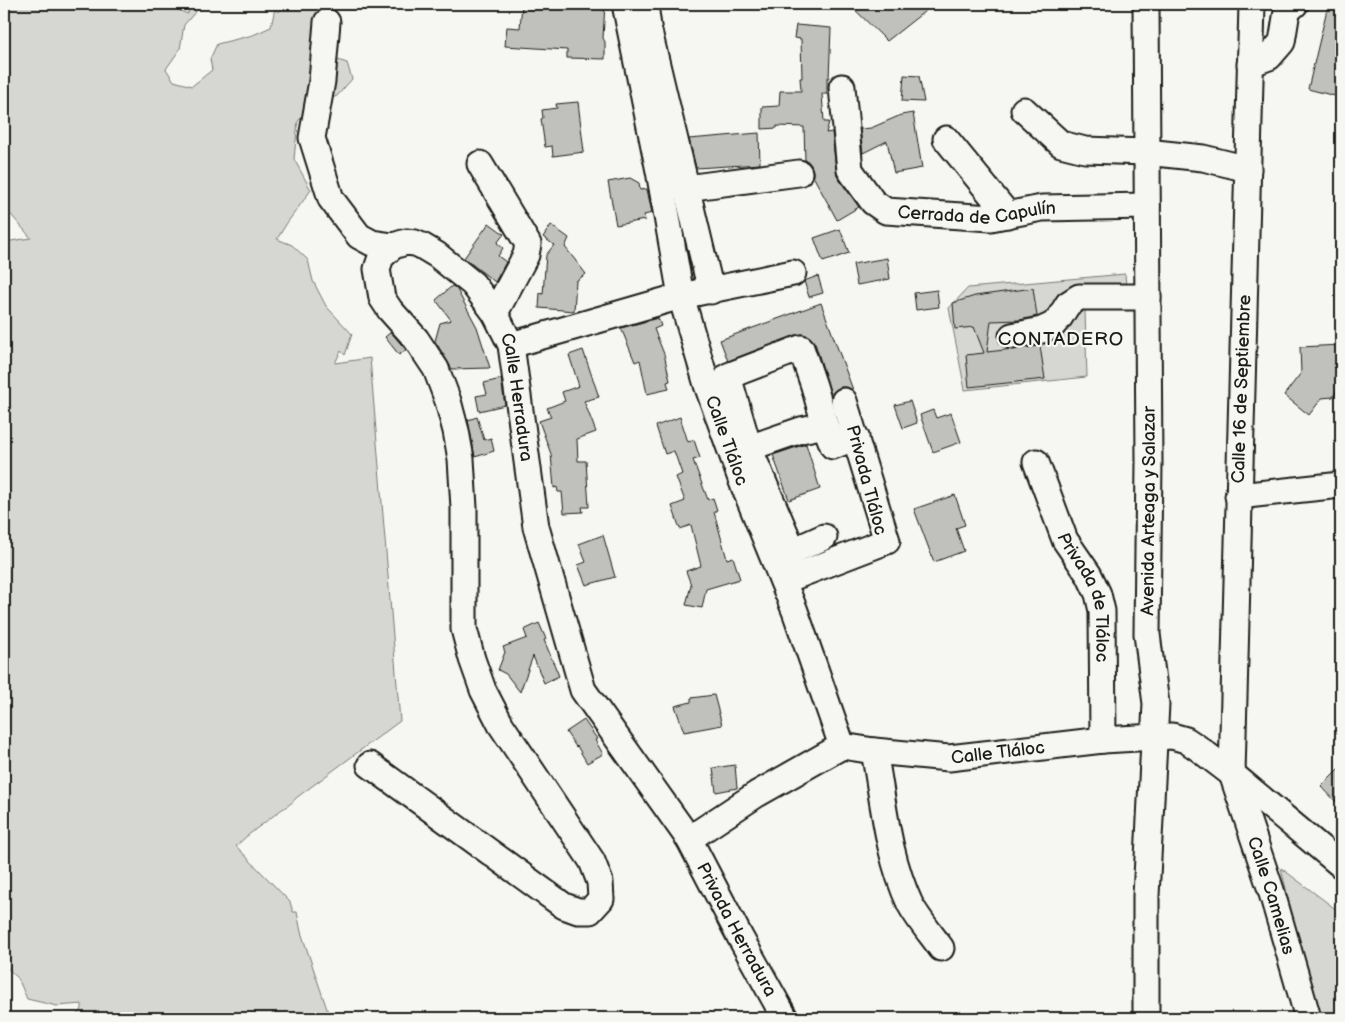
<svg xmlns="http://www.w3.org/2000/svg" width="1345" height="1022" viewBox="0 0 1345 1022" font-family="'Balsamiq Sans',sans-serif">
	<style>
		.green { fill: #d6d6d2; stroke: #797977 }
		.building { fill: #c0c0bd; stroke: #1c1c1c }
		.lines { fill: none; stroke-linecap: round; stroke-linejoin: round }
		.minor-casing { stroke: #1c1c1c; stroke-width: 29 }
		.minor { stroke: #f6f6f2; stroke-width: 25 }
		.labels { text-anchor: middle; stroke-width: 4.5; stroke-linejoin: round; paint-order: stroke }
		.street-label { font-size: 18px; fill: #1c1c1c; stroke: #f6f6f2 }
		.neighbourhood-label { font-size: 19px; letter-spacing: 1px; fill: #1c1c1c; stroke: #f6f6f2 }
	</style>
	<rect width="100%" height="100%" fill="#f6f6f2"/>
	<filter id="ink" filterUnits="userSpaceOnUse"><feTurbulence type="fractalNoise" baseFrequency=".02" numOctaves="2"/><feDisplacementMap in="SourceGraphic" scale="10" xChannelSelector="R" yChannelSelector="G"/><feConvolveMatrix kernelMatrix="1 2 1 2 8 2 1 2 1" color-interpolation-filters="sRGB"/></filter>
	<g filter="url(#ink)">
		<!-- green -->
		<g class="green">
			<path d="M4 4H170L173 8 188 14 189 4H196V11L184 25 180 49 166 69 174 81 192 86 212 70 210 59 217 44 253 35 271 27 275 8 279 12 284 4H318L321 6V20L332 58 347 63 352 79 337 96 315 105 298 121 294 159 311 190 287 223 277 239 292 245 308 260 313 281 326 306 352 334 345 355 341 351 335 363 370 358 400 721 296 798C291 805 283 808 277 813 263 824 248 834 236 846L290 902 293 912H297L301 932 330 1018H78L77 1014 82 1009V1004L57 1006 27 999 18 978 4 965V242L31 238 7 210 4 209Z"/>
			<path d="M1125 274 1128 309 1085 310 1087 377 965 390 949 308 968 288Z"/>
			<path d="M1281 868 1341 913V1018H1317Z"/>
		</g>
		<!-- building -->
		<g class="building">
			<path d="M522 4H605L603 38 605 42V59L567 58V50L505 46 507 27 520 28Z"/>
			<path d="M849 4H934L887 41Z"/>
			<path d="M1328 5 1341 8V73L1335 96 1308 89Z"/>
			<path d="M796 25 831 28 829 78H827V94H822L824 122H829L826 133 832 132 836 171 838 178 859 207 837 220 813 176V171L811 165 808 161 805 160 804 127 777 126V128L762 129V107L779 106 780 91H801L800 78H802L801 39 794 38Z"/>
			<path d="M904 75 919 76 924 102 902 101Z"/>
			<path d="M578 102 584 152 553 156 552 146 545 147 541 119 543 118 542 110 557 108 556 104Z"/>
			<path d="M913 113 922 168 894 173 887 141 863 153 860 129 871 128 901 115Z"/>
			<path d="M759 133 760 164 696 168 689 139Z"/>
			<path d="M630 178 639 183 640 190 647 189 652 213 644 215 645 220 616 225 608 182Z"/>
			<path d="M489 223 504 234 497 243 503 248 498 256 506 262 495 282 464 258Z"/>
			<path d="M551 225 569 238 565 247 586 274 576 281 574 311 539 308 540 293 543 294 546 255 554 245 543 237Z"/>
			<path d="M840 229 849 253 823 262 814 238Z"/>
			<path d="M887 258 890 279 857 285 853 264Z"/>
			<path d="M818 276 823 293 809 297 804 281Z"/>
			<path d="M452 286 456 288 477 327 490 368 452 369 435 341 440 323 451 320 436 300Z"/>
			<path d="M1033 288 1037 316 1020 320 991 321 987 352 1040 346 1045 379 969 387 966 355 984 353 974 327 955 329 953 303 975 296Z"/>
			<path d="M937 290 939 307 916 310 914 293Z"/>
			<path d="M821 303 853 390 847 387H840L834 391 831 395 815 343 810 337 803 334 796 335 728 361 720 340Z"/>
			<path d="M658 318 661 326 654 329 664 354 670 381 667 382 669 389 647 394 640 360 635 362 621 328Z"/>
			<path d="M391 332 406 350 399 355 385 337Z"/>
			<path d="M1341 345V384L1333 397 1322 398 1309 415 1284 395 1301 373 1300 347Z"/>
			<path d="M583 350 599 397 584 401 596 432 577 439 578 461H586L589 507H582L583 512 564 513 562 492H558L557 487 554 488 551 454 539 421 551 417 547 408 565 401 562 392 579 386 569 355Z"/>
			<path d="M501 379 505 405 479 411 476 396 487 394 484 383Z"/>
			<path d="M910 401 917 423 903 428 895 405Z"/>
			<path d="M933 410 936 418 951 413 961 442 933 452 920 415Z"/>
			<path d="M477 417 484 440 491 438 494 451 475 457 468 420Z"/>
			<path d="M680 417 688 442 694 440 700 458 693 460 708 500 713 498 717 510 714 512 727 559 733 557 740 579 706 589 702 608 686 605 691 585 686 571 701 566 691 525 680 529 672 506 685 501 676 477 682 474 674 451 665 454 656 426Z"/>
			<path d="M806 444 820 489 789 500 773 455Z"/>
			<path d="M955 495 965 525 956 528 964 551 934 562 914 509Z"/>
			<path d="M603 535 615 577 586 585 578 565 586 562 579 544Z"/>
			<path d="M539 623 546 639 544 640 559 676 544 683 533 656 520 692 506 674 498 670 505 652 503 647 527 638 524 630Z"/>
			<path d="M714 695 722 725 684 732 675 706 691 702V698Z"/>
			<path d="M584 720 597 739 595 740 603 754 587 763 577 746 576 747 566 732Z"/>
			<path d="M735 765 737 788 716 792 713 768Z"/>
			<path d="M1341 766V807L1321 786Z"/>
		</g>
		<g class="lines">
			<defs>
				<g id="minor">
					<path id="s1" d="M625 4 659 171 681 296 707 385 741 479 795 611 842 746"/>
					<path d="M645 4 648 27 711 291"/>
					<path id="s2" d="M1252 4 1232 774 1271 890 1308 1018"/>
					<path id="s3" d="M327 22 322 81 312 138 331 199 359 236 372 243 393 246 406 242 415 243 422 246 437 255 473 284 495 313 511 345 536 527 583 690 689 839 740 937 785 1018"/>
					<path d="M1250 64 1269 57 1282 42 1287 11 1295 4"/>
					<path id="s4" d="M842 87 850 170 873 202 886 211 991 218 1042 208 1147 206"/>
					<path d="M1024 110 1061 144 1085 150 1146 152 1203 158 1248 169"/>
					<path d="M946 139 1008 215"/>
					<path d="M480 164 528 244 526 255 495 313"/>
					<path d="M686 188 799 173"/>
					<path d="M1012 336 1042 330 1053 325 1060 317 1068 304 1079 297H1148"/>
					<path d="M511 345 681 296 793 273"/>
					<path d="M749 448 801 430 825 425"/>
					<path id="s5" d="M1036 462 1065 540 1089 575 1098 594 1102 611 1103 740"/>
					<path d="M1238 496 1341 485"/>
					<path d="M793 551 749 448 728 376 801 348 814 386 825 425 833 446 856 437"/>
					<path d="M779 557 824 537"/>
					<path d="M783 581 887 541 844 401"/>
					<path d="M874 751C884 804 887 854 910 904 918 919 931 934 941 948"/>
					<path d="M370 765 564 906 578 911H590L601 899 600 882 592 861 501 725 483 690 472 659 464 629V508L461 459 456 431 448 401 436 369 416 339 390 310 382 298 377 269 381 257 393 246"/>
					<path id="s6" d="M689 839 757 794 842 746 874 751 949 758 1103 740 1172 736 1186 740 1198 748 1232 774 1341 865"/>
					<path id="s7" d="M1146 1018V896L1156 704 1147 634 1149 463 1146 4"/>
				</g>
			</defs>
			<!-- minor casing -->
			<use href="#minor" class="minor-casing"/>
			<!-- minor -->
			<use href="#minor" class="minor"/>
		</g>
	</g>
	<g class="labels">
		<!-- street labels -->
		<g class="street-label">
			<text dy="6" stroke="none"><textPath href="#s4" startOffset="230">Cerrada de Capulín</textPath></text>
			<text transform="translate(1241 389) rotate(-88)" y="6">Calle 16 de Septiembre</text>
			<text dy="6" stroke="none"><textPath href="#s3" startOffset="482">Calle Herradura</textPath></text>
			<text dy="6" stroke="none"><textPath href="#s1" startOffset="449">Calle Tláloc</textPath></text>
			<text transform="translate(867 480) rotate(75)" y="6">Privada Tláloc</text>
			<text dy="6" stroke="none"><textPath href="#s7" startOffset="508">Avenida Arteaga y Salazar</textPath></text>
			<text dy="6" stroke="none"><textPath href="#s5" startOffset="146">Privada de Tláloc</textPath></text>
			<text dy="6" stroke="none"><textPath href="#s6" startOffset="336">Calle Tláloc</textPath></text>
			<text dy="6" stroke="none"><textPath href="#s2" startOffset="898">Calle Camelias</textPath></text>
			<text dy="6" stroke="none"><textPath href="#s3" startOffset="1068">Privada Herradura</textPath></text>
		</g>
		<!-- neighbourhood labels -->
		<g class="neighbourhood-label">
			<text x="1061" y="345">CONTADERO</text>
		</g>
	</g>
	<!-- margin -->
	<rect width="1345" height="1022" fill="none" stroke="#f6f6f2" stroke-width="20"/>
	<rect x="10" y="10" width="1325" height="1002" fill="none" stroke="#1c1c1c" stroke-width="2" filter="url(#ink)"/>
</svg>
